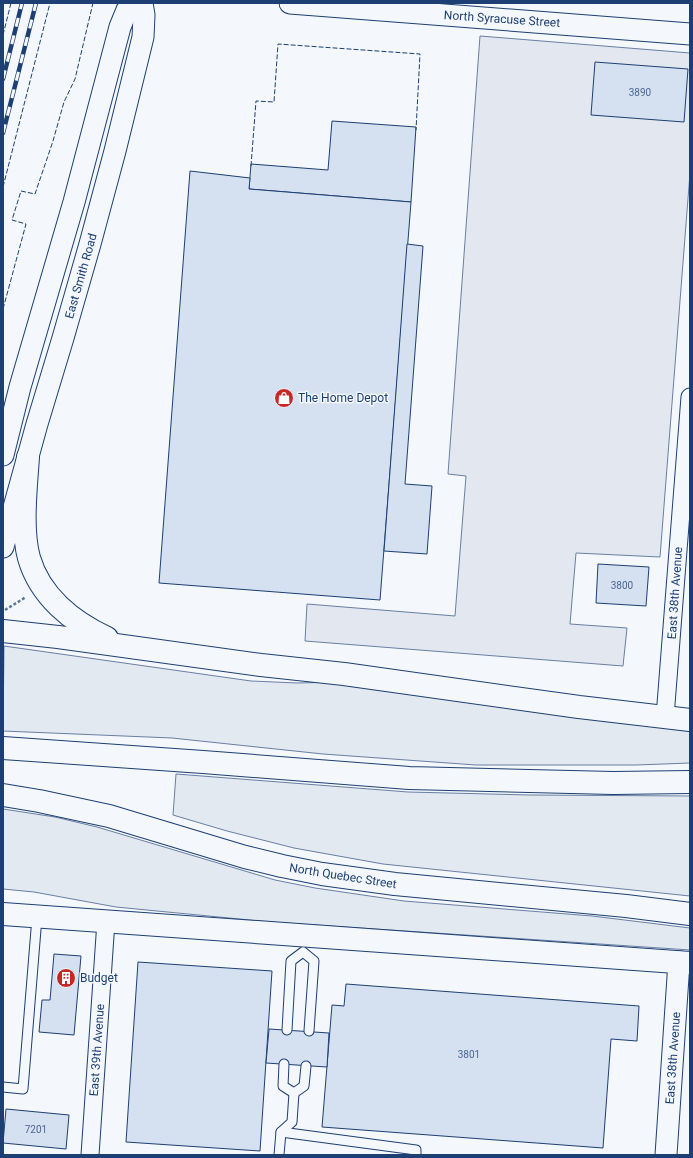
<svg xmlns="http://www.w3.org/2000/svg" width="693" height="1158" viewBox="0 0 693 1158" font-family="Roboto,sans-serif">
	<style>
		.green { fill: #e3e9f0; stroke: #687fa3 }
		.parking { fill: #e3e8f0; stroke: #687fa3 }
		.building { fill: #d5e0f0; stroke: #1d3f73 }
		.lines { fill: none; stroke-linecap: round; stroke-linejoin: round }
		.service-casing { stroke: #1d3f73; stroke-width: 11 }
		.minor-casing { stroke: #1d3f73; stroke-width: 19 }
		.tertiary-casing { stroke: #1d3f73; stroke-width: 23 }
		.primary-casing { stroke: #1d3f73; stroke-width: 24 }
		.path { stroke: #5e769c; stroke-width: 2.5; stroke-dasharray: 3 2; stroke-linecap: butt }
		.service { stroke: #f4f7fb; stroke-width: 9 }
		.minor { stroke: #f4f7fb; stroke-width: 17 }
		.tertiary { stroke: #f4f7fb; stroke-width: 21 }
		.primary { stroke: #f4f7fb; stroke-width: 22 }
		.rail-casing { stroke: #1d3f73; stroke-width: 4.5 }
		.rail { stroke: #f4f7fb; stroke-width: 3; stroke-dasharray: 9; stroke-linecap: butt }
		.fence { stroke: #1d3f73; stroke-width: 1; stroke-dasharray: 5 2; stroke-linecap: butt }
		.labels { text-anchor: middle; stroke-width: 3; stroke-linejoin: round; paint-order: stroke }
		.number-label { font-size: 10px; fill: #4b6792 }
		.street-label { font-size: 12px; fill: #1d3f73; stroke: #f4f7fb }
		.poi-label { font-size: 12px; fill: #1d3f73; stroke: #f4f7fb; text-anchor: start }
	</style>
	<rect width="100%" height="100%" fill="#f4f7fb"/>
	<!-- green -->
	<g class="green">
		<path d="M4 646 251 681 297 683 340 682 690 727V763L636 765H476L323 754 172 738 3 731Z"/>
		<path d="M176 774 408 792 530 795 690 796V896L383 864 294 848 227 831 173 815Z"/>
		<path d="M3 809 55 817 97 827 275 880 315 888 404 901 592 916 690 928V950L270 922 116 907 34 892 3 889Z"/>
	</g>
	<!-- parking -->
	<path class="parking" d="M480 36 690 53V173L660 557 576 553 570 624 627 628 623 666 305 641 307 604 455 616 466 476 448 474Z"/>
	<!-- building -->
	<g class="building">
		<path d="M595 62 688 69 684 122 591 115Z"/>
		<path d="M332 121 416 127 411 202 249 189 251 164 328 170Z"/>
		<path d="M190 171 250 178 249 189 411 202 380 600 159 583Z"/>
		<path d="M407 244 423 246 405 484 432 486 427 554 384 551Z"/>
		<path d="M598 564 649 567 646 606 596 603Z"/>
		<path d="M54 954 81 956 74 1035 39 1032 42 1000H50Z"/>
		<path d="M138 962 272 971 260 1151 126 1142Z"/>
		<path d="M346 984 639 1006 637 1041 611 1039 603 1148 322 1127 332 1005 344 1006Z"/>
		<path d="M269 1029 329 1033 327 1067 266 1063Z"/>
		<path d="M6 1109 69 1115 66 1149 3 1143Z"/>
	</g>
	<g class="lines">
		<defs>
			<g id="service">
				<path d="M287 1030 291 961 303 952 314 961 309 1031"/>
				<path d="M284 1064 283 1086 294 1093 304 1086 306 1066"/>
				<path d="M3 1087 23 1089 37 917"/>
				<path d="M281 1132 416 1150V1155"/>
				<path d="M279 1155 281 1132 292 1122 294 1093"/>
			</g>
			<g id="minor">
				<path d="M665 717 690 397"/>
				<path d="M90 1155 106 921"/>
			</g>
			<g id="tertiary">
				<path d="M290 3 690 34"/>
				<path d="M3 455 20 387 74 202 120 27 127 10 132 3"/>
				<path d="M3 547 37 424 63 338 90 244 115 151 143 37 144 15 142 3"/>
				<path d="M666 1155 679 962"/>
			</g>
			<g id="primary">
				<path d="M28 457C26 487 21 529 29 558 40 596 72 622 107 638"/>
				<path d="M3 631 58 637 261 665 344 674 579 707 690 720"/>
				<path d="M3 748 203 762 409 778 613 783 690 782"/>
				<path d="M3 795 39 801 109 816 245 857 282 866 322 874 395 884 626 906 690 914"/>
				<path d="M3 914 690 963"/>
			</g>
		</defs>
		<!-- service casing -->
		<use href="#service" class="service-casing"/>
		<!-- minor casing -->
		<use href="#minor" class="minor-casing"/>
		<!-- tertiary casing -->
		<use href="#tertiary" class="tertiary-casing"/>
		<!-- primary casing -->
		<use href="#primary" class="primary-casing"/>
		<!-- path -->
		<path class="path" d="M5 610 26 597"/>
		<!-- service -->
		<use href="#service" class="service"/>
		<!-- minor -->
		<use href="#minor" class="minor"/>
		<!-- tertiary -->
		<use href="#tertiary" class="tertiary"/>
		<!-- primary -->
		<use href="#primary" class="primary"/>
		<defs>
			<g id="rail">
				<path d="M3 79 22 3"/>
				<path d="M3 133 36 3"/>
			</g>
		</defs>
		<!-- rail casing -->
		<use href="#rail" class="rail-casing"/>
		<!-- rail -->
		<use href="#rail" class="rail"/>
		<!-- fence -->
		<g class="fence">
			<path d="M3 35 11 3"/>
			<path d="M251 166 256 101 274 102 278 44 420 54 416 130"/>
			<path d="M3 187 50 3"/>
			<path d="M3 309 26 224 12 220 21 191 35 194 53 141 64 102 75 79 93 3"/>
		</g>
	</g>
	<!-- icons -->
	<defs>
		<symbol id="shop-disc" viewBox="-11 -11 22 22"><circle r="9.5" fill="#c62828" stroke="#f4f7fb"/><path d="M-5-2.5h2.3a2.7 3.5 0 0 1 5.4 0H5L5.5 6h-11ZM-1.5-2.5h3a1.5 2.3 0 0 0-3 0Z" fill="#fff"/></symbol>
		<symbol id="building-disc" viewBox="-11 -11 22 22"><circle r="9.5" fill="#c62828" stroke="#f4f7fb"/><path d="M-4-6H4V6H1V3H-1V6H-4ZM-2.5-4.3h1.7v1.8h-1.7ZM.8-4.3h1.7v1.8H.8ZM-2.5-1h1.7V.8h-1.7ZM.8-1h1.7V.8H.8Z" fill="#fff"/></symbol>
	</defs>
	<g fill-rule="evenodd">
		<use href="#shop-disc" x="273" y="387" width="22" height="22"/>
		<use href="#building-disc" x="55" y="967" width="22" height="22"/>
	</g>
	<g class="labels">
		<!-- number labels -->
		<g class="number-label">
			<text x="640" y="96">3890</text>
			<text x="622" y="589">3800</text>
			<text x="469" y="1058">3801</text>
			<text x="36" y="1133">7201</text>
		</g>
		<!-- street labels -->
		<g class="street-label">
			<text transform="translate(502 19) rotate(4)" y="4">North Syracuse Street</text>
			<text transform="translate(81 276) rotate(-74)" y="4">East Smith Road</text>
			<text transform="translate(675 593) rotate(-86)" y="4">East 38th Avenue</text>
			<text transform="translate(343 876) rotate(9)" y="4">North Quebec Street</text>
			<text transform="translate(97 1050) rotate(-86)" y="4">East 39th Avenue</text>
			<text transform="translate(673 1058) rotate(-86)" y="4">East 38th Avenue</text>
		</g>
		<!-- poi labels -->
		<g class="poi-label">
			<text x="298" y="402">The Home Depot</text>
			<text x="80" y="982">Budget</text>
		</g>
	</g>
	<!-- border -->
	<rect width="693" height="1158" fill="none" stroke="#1d3f73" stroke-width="8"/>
</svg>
